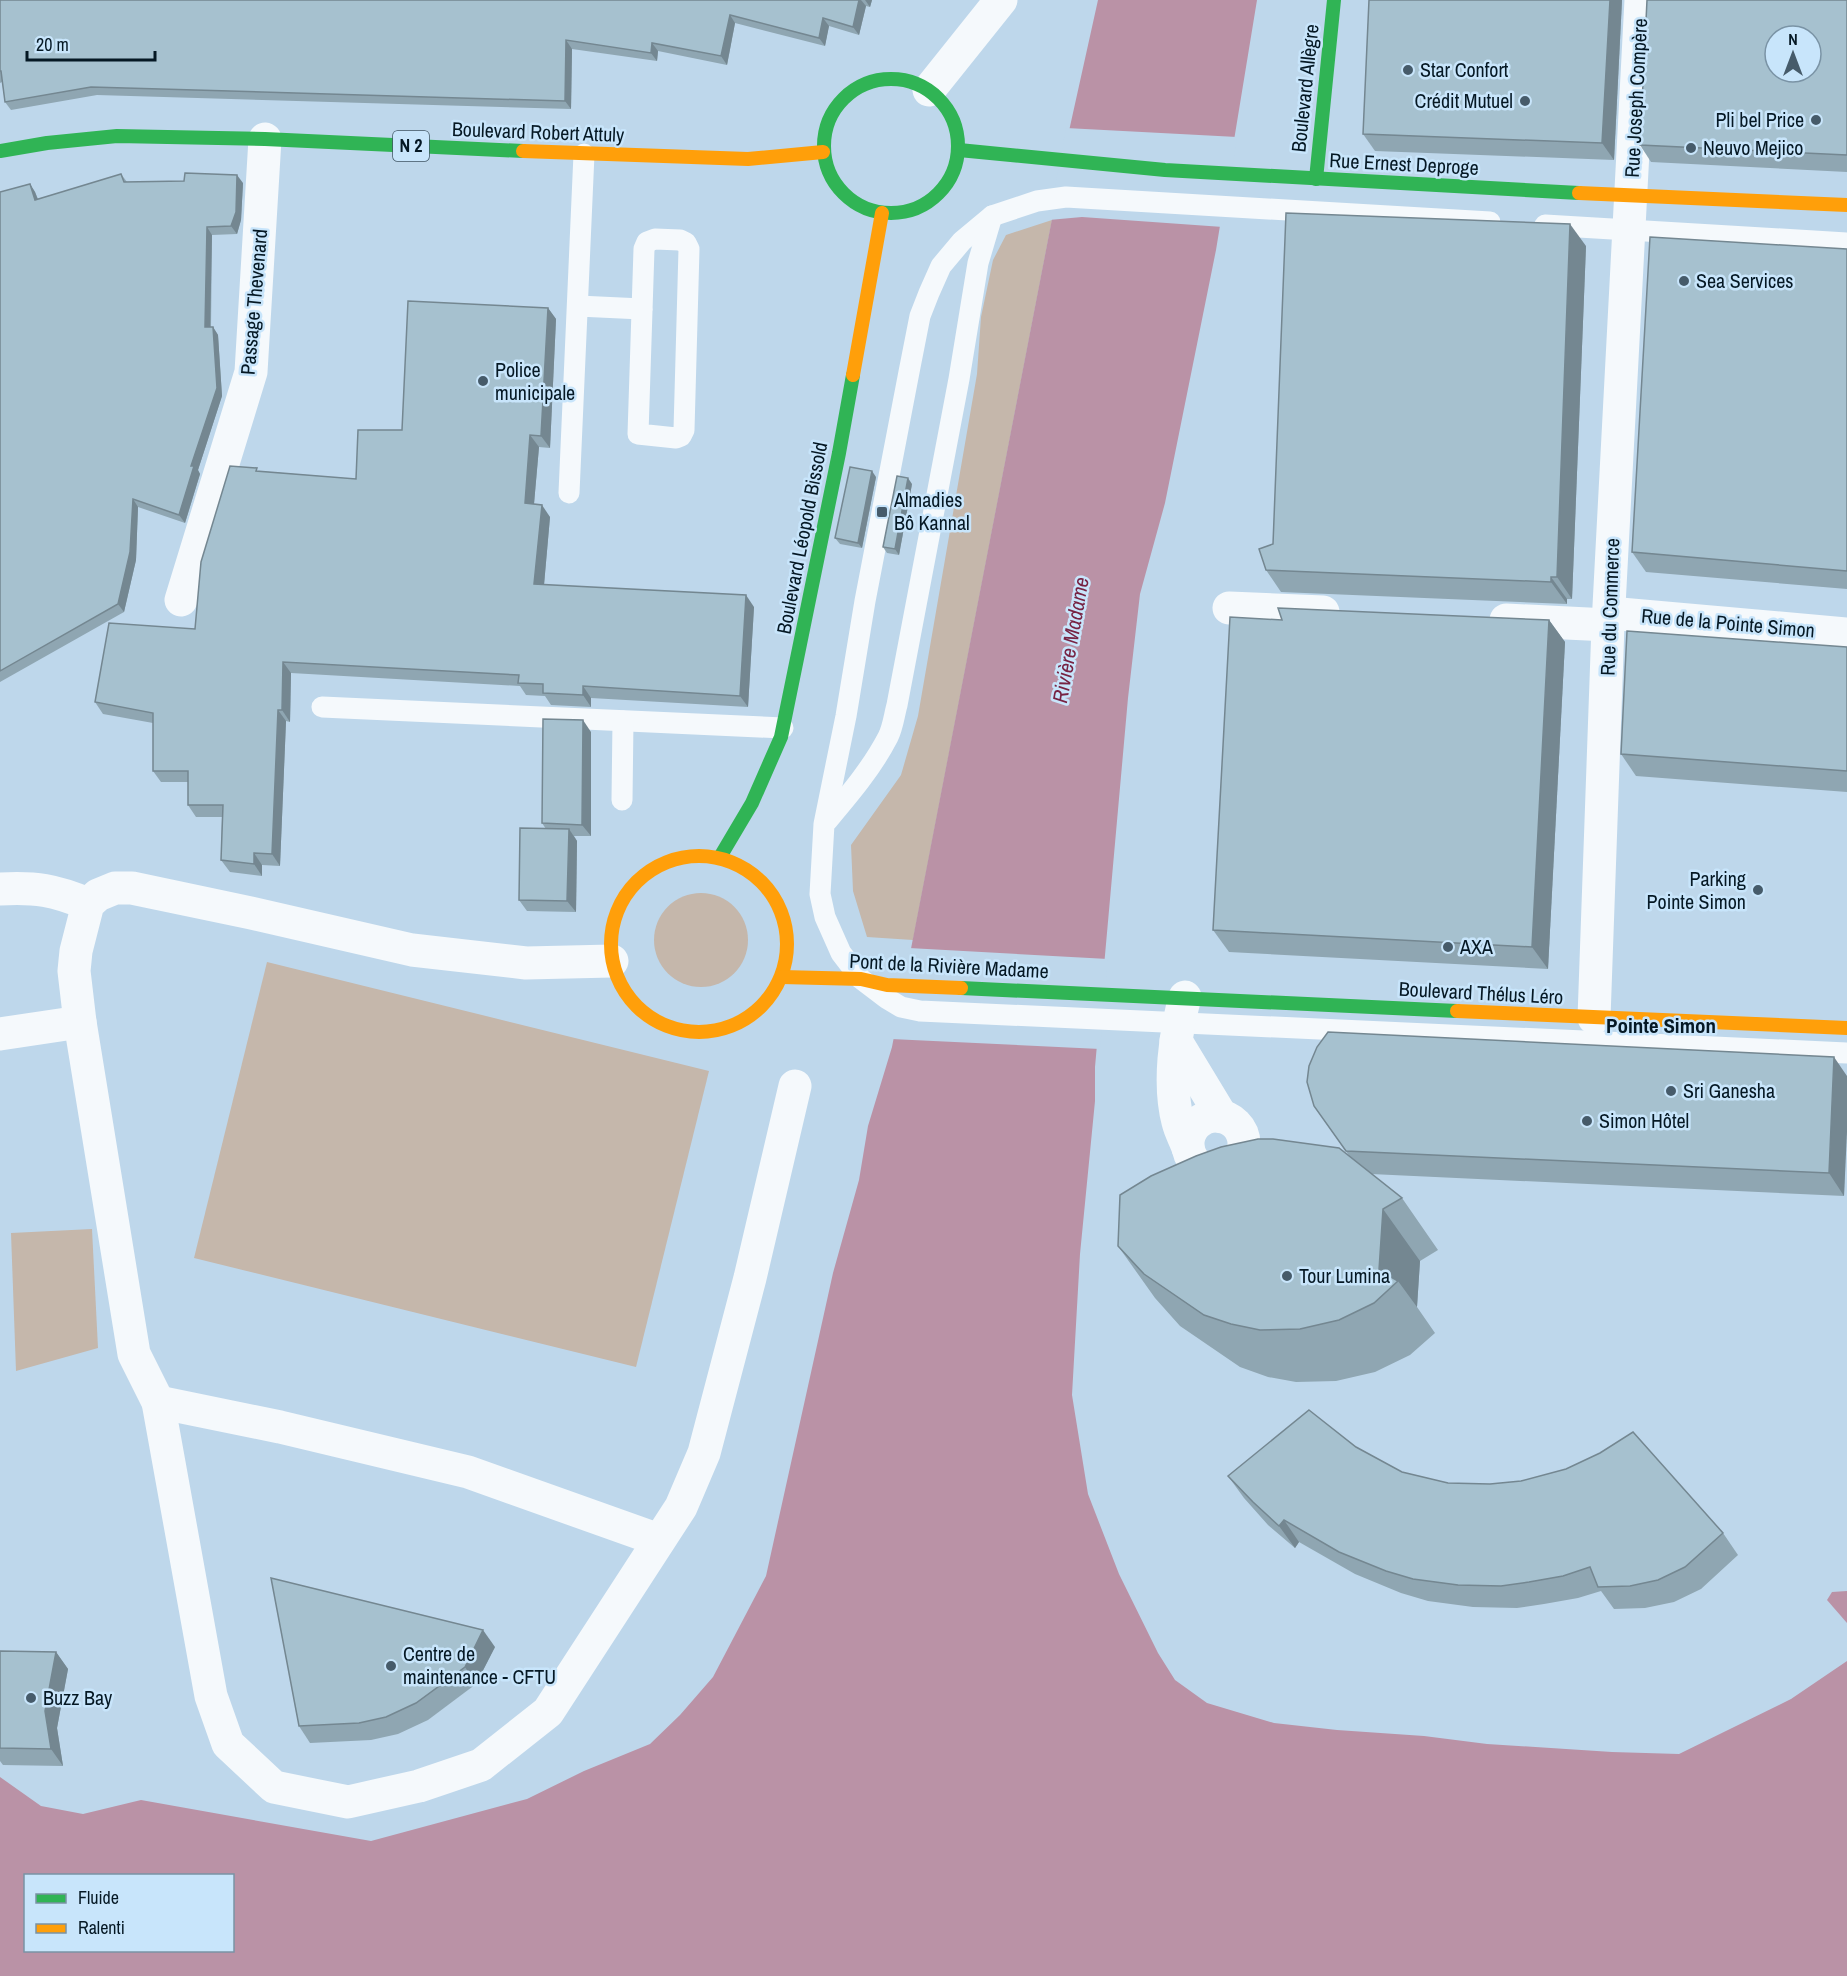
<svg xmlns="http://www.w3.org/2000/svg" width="1847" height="1976" viewBox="0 0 1847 1976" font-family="'Archivo Narrow',sans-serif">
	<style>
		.green { fill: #c5b7ab }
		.water { fill: #ba92a6; fill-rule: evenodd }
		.pier { fill: #bed7eb }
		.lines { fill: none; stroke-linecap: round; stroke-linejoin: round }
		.lane { stroke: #f5f9fc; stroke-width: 21 }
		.street { stroke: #f5f9fc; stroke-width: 33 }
		.fast { stroke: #30b455; stroke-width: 14 }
		.slow { stroke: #ff9f0a; stroke-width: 14 }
		.wall { fill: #8fa6b2 }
		.shaded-wall { fill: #748791 }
		.building { fill: #a6c1cf; stroke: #748791; stroke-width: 1.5; fill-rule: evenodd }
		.poi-dot { fill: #465b6a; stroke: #c8e5fb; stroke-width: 2 }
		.labels { text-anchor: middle; stroke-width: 5; stroke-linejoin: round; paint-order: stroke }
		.shield { fill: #c8e5fb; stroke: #405664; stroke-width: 1.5 }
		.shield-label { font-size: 18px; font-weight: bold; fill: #051824 }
		.poi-label { font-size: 20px; fill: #051824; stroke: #c8e5fb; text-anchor: start }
		.street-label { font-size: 20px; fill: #051824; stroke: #c8e5fb }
		.water-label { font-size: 21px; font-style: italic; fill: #772343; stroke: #c8e5fb }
		.neighbourhood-label { font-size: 21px; font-weight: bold; fill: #051824; stroke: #c8e5fb }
	</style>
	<rect width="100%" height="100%" fill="#bed7eb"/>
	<!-- green -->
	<g class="green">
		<path d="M1052 220 913 940 867 937 853 891 851 845 901 775 918 716 977 374 981 317 993 260 1006 235Z"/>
		<circle cx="701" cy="940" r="47"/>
		<path d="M267 962 709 1071 636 1367 194 1258Z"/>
		<path d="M92 1229 98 1348 16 1371 11 1233Z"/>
	</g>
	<!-- water -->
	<g class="water">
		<path d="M1098 0H1257L1216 250 1165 503 1140 594 1128 698 1095 1067V1101L1080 1254 1072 1395 1088 1494 1119 1574 1158 1653 1175 1680 1207 1703 1274 1723 1337 1730 1424 1736 1487 1744 1612 1752 1679 1754 1791 1699 1847 1661V1976H0V1777L41 1806 83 1814 141 1800 371 1841 527 1799 584 1771 650 1744 680 1715 713 1677 766 1576 833 1273 859 1180 868 1126 892 1047 1069 131ZM26 1876H232V1950H26Z"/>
		<path d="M1847 1591V1623L1827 1600 1832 1592Z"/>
	</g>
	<!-- pier -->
	<g class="pier">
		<path d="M1066 128 1237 137 1223 227 1082 217 1049 220Z"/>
		<path d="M909 948 1108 959 1100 1049 891 1039Z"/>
	</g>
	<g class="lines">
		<!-- lane -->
		<g class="lane">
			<path d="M1490 222 1066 197 1037 201 992 216 962 241 941 266 929 293 920 316 909 372 865 601 846 716 824 824 820 894 825 917 841 953 861 979 886 998 901 1007 920 1011 1847 1053"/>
			<path d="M1545 225 1847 243"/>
			<path d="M655 239 680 240 686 243 689 249 684 430 681 436 676 438 638 434 644 249 647 242Z"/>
			<path d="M578 306 642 309"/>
			<path d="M569 493 584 154"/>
			<path d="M322 707 783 728"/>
			<path d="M622 800 623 721"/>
			<path d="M827 821C849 795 872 768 888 737 893 727 894 716 897 705L959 379 978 263 992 216"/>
		</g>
		<!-- street -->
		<g class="street">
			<path d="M929 90 1001 0"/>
			<path d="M181 600 251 372 265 139"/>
			<path d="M1229 608 1323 612"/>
			<path d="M1609 613 1847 634"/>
			<path d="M1506 620 1608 625"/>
			<path d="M0 889C36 887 54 890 88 904"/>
			<path d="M612 961 526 963 412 950 251 913 132 888H115L98 895 88 904 76 951 74 971 80 1022 134 1354 158 1402 211 1696 228 1744 274 1787 348 1802 419 1786 481 1765 548 1712 681 1507 704 1453 750 1278 795 1086"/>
			<path d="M1185 997C1175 1034 1168 1084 1178 1122 1180 1131 1185 1139 1188 1148"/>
			<path d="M1594 1018 1608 625 1641 0"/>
			<path d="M0 1034 80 1022"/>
			<path d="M1176 1041 1222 1117"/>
			<circle cx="1216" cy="1144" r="28"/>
			<path d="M158 1402 280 1427 468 1472 659 1540"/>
		</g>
		<!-- fast -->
		<g class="fast">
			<circle cx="891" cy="146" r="67"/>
			<path d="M959 150 1165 170 1579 193"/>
			<path d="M0 151 47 143 117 136 265 139 523 151"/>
			<path d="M1316 179 1334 0"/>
			<path d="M720 857 752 803 781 737 839 453 853 375"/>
			<path d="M961 988 1457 1011"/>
		</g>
		<!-- slow -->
		<g class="slow">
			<path d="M523 151 748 159 823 152"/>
			<path d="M1579 193 1847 205"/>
			<path d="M853 375 882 213"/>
			<circle cx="699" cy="944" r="88"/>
			<path d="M782 977 861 979 887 985 961 988"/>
			<path d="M1457 1011 1847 1028"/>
		</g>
	</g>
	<!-- wall -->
	<g class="wall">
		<path d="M0 0H872L870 7 866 6 859 35 829 26 825 46 735 23 727 65 658 51 657 61 572 49 571 109 97 95 11 110 5 102 2 82 0 83Z"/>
		<path d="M1369 0H1622L1614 160 1375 151 1363 134Z"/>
		<path d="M1847 0V172L1651 162 1640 145Z"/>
		<path d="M121 174 127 182 243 183 241 220 237 234 212 235 211 327H213L218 335 222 396 198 470 200 474 185 523 138 507 136 560 124 612 0 682V192L30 184 35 192 38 199Z"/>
		<path d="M1586 246 1572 599H1567V604L1281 592 1266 570 1273 544Z"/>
		<path d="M1847 249V589L1646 572 1632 552Z"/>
		<path d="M548 308 556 319 550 448 539 447 534 504 550 517 544 585 754 607 748 707 591 698V707L551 705 545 696 526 695 520 686 291 673 290 722 286 721 280 866 262 865V876L230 872 221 860 222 817H196L188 805V782H161L153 771V723L103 714 95 702 195 629 258 471 356 479 402 430Z"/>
		<path d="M876 477 862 548 840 544 835 538Z"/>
		<path d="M912 484 899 555 887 553 883 547Z"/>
		<path d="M1549 620 1565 642 1548 969 1229 952 1213 930Z"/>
		<path d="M1847 647V792L1636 776 1621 754Z"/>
		<path d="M591 732V836H574L577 841 576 912 527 911 519 900 546 829 542 823Z"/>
		<path d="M1847 1076 1844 1196 1371 1174 1402 1198 1438 1250 1420 1261 1417 1307 1435 1333 1410 1355 1375 1372 1336 1381 1296 1382 1268 1377 1240 1367 1180 1326 1155 1298 1118 1246 1350 1157 1314 1106Z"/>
		<path d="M1356 1447 1402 1472 1448 1483 1723 1533 1738 1555 1701 1589 1674 1602 1645 1608 1614 1609 1601 1591 1578 1598 1544 1604 1517 1608 1473 1607 1428 1601 1401 1593 1355 1574 1299 1542 1295 1548 1268 1525 1244 1498 1228 1476Z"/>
		<path d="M495 1647 476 1684 428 1720 398 1734 371 1740 310 1743 299 1726Z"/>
		<path d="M0 1651 56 1652 68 1669 57 1728 63 1766 3 1765 0 1761Z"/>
	</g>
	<!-- shaded-wall -->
	<g class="shaded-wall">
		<path d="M859 0H861L866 6 859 35 853 27Z"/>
		<path d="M865 0H872L870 7Z"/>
		<path d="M1610 0H1622L1614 160 1602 143Z"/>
		<path d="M730 15 735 23 727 65 721 56Z"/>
		<path d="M823 18 829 26 825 46 819 38Z"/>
		<path d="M566 40 572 49 571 109 565 101Z"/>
		<path d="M652 43 658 51 657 61 651 53Z"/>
		<path d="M237 175 243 183 241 220 237 234 231 226Z"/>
		<path d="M30 184 35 192 41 208 35 200Z"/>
		<path d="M1570 224 1586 246 1572 599 1557 577Z"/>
		<path d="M207 227 212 235 210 335 205 327Z"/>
		<path d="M548 308 556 319 550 448 541 436Z"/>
		<path d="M213 327 218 335 222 396 198 470 200 474 185 523 179 515Z"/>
		<path d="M530 435 539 447 533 515 525 503Z"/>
		<path d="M872 471 876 477 862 548 858 543Z"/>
		<path d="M908 478 912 484 899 555 895 549Z"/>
		<path d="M133 499 138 507 136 560 124 612 118 604Z"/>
		<path d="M542 505 550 517 543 596 534 584Z"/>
		<path d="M1551 577 1567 599V604L1551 582Z"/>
		<path d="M746 595 754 607 748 707 740 696Z"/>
		<path d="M1549 620 1565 642 1548 969 1532 947Z"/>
		<path d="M283 662 291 673 290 722 282 710Z"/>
		<path d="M583 686 591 698V707L583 695Z"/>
		<path d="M278 710 286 721 280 866 272 854Z"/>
		<path d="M583 720 591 732V836L582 825Z"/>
		<path d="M569 829 577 841 576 912 567 901Z"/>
		<path d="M254 853 262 865V876L254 864Z"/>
		<path d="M1834 1057 1847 1076V1132L1844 1196 1829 1173Z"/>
		<path d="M1383 1209 1420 1261 1417 1307 1398 1281 1379 1270Z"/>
		<path d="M1284 1520 1299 1542 1295 1548 1279 1526Z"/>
		<path d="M483 1630 495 1647 476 1684 465 1667Z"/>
		<path d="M56 1652 68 1669 57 1728 63 1766 51 1749 45 1711Z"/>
	</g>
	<!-- building -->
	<g class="building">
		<path d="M0 0H859L853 27 823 18 819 38 730 15 721 56 652 43 651 53 566 40 565 101 91 87 5 102 1 71H0Z"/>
		<path d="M1369 0H1610L1602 143 1363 134Z"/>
		<path d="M1647 0H1847V155L1640 145ZM1775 36H1811V72H1775Z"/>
		<path d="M185 173 237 175 236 212 231 226 207 227 205 327H213L217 388 191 466H194L179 515 133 499 130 552 118 604 0 671V192L30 184 35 200 121 174 124 182 184 181Z"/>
		<path d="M1286 213 1570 224 1557 577H1551V582L1266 570 1259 549 1273 544Z"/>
		<path d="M1650 237 1847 249V571L1632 552Z"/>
		<path d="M408 301 548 308 541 436 530 435 525 503 542 505 534 584 746 595 740 696 583 686V695L543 693V684L518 683 519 675 283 662 282 710H278L272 854 254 853V864L221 860 223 805H188V771H153V713L95 702 109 623 195 629 201 562 230 466 257 468 256 471 356 479 358 430H402Z"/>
		<path d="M850 467 872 471 858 543 835 538Z"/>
		<path d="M897 476 908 478 895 549 883 547Z"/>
		<path d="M1278 608 1549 620 1532 947 1213 930 1230 617 1282 620Z"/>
		<path d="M1627 631 1847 647V771L1621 754Z"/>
		<path d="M543 719 583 720 582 825 542 823Z"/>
		<path d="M520 828 569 829 567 901 519 900Z"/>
		<path d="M1328 1032 1834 1057 1829 1173 1346 1151 1314 1106 1307 1082 1309 1066 1317 1047Z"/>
		<path d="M1258 1139H1273L1339 1148 1402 1198 1383 1209 1379 1270 1398 1281 1374 1303 1339 1320 1300 1329 1260 1330 1231 1324 1204 1315 1144 1274 1118 1246 1120 1195 1151 1176 1196 1156 1221 1147Z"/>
		<path d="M1309 1410 1356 1447 1402 1472 1448 1483 1490 1484 1521 1481 1566 1469 1600 1453 1633 1432 1723 1533 1685 1567 1658 1580 1630 1586 1598 1587 1590 1567 1563 1576 1529 1582 1501 1586 1458 1585 1413 1579 1386 1571 1339 1552 1284 1520 1279 1526 1253 1502 1228 1476Z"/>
		<path d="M271 1578 483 1630 465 1667 416 1703 386 1717 359 1723 299 1726Z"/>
		<path d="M0 1651 56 1652 45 1711 51 1749 0 1748Z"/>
	</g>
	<!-- markers -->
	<g class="poi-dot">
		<circle cx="1408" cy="70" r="6"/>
		<circle cx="1525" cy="101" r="6"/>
		<circle cx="1816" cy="120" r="6"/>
		<circle cx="1691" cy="148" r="6"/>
		<circle cx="1684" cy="281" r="6"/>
		<circle cx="483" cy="381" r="6"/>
		<rect x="876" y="506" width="12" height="12" rx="3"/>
		<circle cx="1758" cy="890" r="6"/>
		<circle cx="1448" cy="947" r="6"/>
		<circle cx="1671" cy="1091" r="6"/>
		<circle cx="1587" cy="1121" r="6"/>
		<circle cx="1287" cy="1276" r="6"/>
		<circle cx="391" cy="1666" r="6"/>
		<circle cx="31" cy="1698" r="6"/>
	</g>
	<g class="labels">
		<!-- shield labels -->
		<rect class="shield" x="393" y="131" width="36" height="30" rx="4.5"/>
		<g class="shield-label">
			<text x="411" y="152">N 2</text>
		</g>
		<!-- poi labels -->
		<g class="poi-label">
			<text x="1420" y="77">Star Confort</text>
			<text x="1513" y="108" text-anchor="end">Crédit Mutuel</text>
			<text x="1804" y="127" text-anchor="end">Pli bel Price</text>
			<text x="1703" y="155">Neuvo Mejico</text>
			<text x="1696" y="288">Sea Services</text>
			<text x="495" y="377">Police<tspan x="495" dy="23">municipale</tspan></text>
			<text x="894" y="507">Almadies<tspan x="894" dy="23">Bô Kannal</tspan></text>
			<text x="1746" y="886" text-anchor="end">Parking<tspan x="1746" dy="23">Pointe Simon</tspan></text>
			<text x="1460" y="954">AXA</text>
			<text x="1683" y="1098">Sri Ganesha</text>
			<text x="1599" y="1128">Simon Hôtel</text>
			<text x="1299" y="1283">Tour Lumina</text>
			<text x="403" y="1661">Centre de<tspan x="403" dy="23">maintenance - CFTU</tspan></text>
			<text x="43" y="1705">Buzz Bay</text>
		</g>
		<!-- street labels -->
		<g class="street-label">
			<text transform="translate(1305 88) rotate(-84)" y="7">Boulevard Allègre</text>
			<text transform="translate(1636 98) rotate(-87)" y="7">Rue Joseph Compère</text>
			<text transform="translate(538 132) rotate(2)" y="7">Boulevard Robert Attuly</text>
			<text transform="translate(1404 164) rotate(3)" y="7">Rue Ernest Deproge</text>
			<text transform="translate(254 302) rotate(-85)" y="7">Passage Thevenard</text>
			<text transform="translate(802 538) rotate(-79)" y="7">Boulevard Léopold Bissold</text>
			<text transform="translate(1610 607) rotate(-88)" y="7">Rue du Commerce</text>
			<text transform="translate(1728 623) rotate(5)" y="7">Rue de la Pointe Simon</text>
			<text transform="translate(949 966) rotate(3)" y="7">Pont de la Rivière Madame</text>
			<text transform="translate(1481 993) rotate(3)" y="7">Boulevard Thélus Léro</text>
		</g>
		<!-- water labels -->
		<g class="water-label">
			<text transform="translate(1071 640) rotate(-80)" y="7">Rivière Madame</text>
		</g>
		<!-- neighbourhood labels -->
		<g class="neighbourhood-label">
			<text x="1661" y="1033">Pointe Simon</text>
		</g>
	</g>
	<!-- legend -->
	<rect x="24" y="1874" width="210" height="78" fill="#c8e5fb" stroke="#7a93a5" stroke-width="1.5"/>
	<rect x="36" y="1894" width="30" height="9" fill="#30b455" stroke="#7a93a5" stroke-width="1.5"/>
	<text x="78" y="1904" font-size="18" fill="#051824">Fluide</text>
	<rect x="36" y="1924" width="30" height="9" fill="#ff9f0a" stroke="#7a93a5" stroke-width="1.5"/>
	<text x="78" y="1934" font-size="18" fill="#051824">Ralenti</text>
	<!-- north arrow -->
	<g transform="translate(1793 54)"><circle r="28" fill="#c8e5fb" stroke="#7a93a5" stroke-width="1.5"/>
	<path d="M0-4.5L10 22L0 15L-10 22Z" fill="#465b6a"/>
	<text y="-9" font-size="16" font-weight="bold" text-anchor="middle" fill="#051824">N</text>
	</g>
	<!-- scale -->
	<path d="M27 51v9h128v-9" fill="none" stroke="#051824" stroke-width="3"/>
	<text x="36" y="51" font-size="18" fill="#051824" stroke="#c8e5fb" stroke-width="4.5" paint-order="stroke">20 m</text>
</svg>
